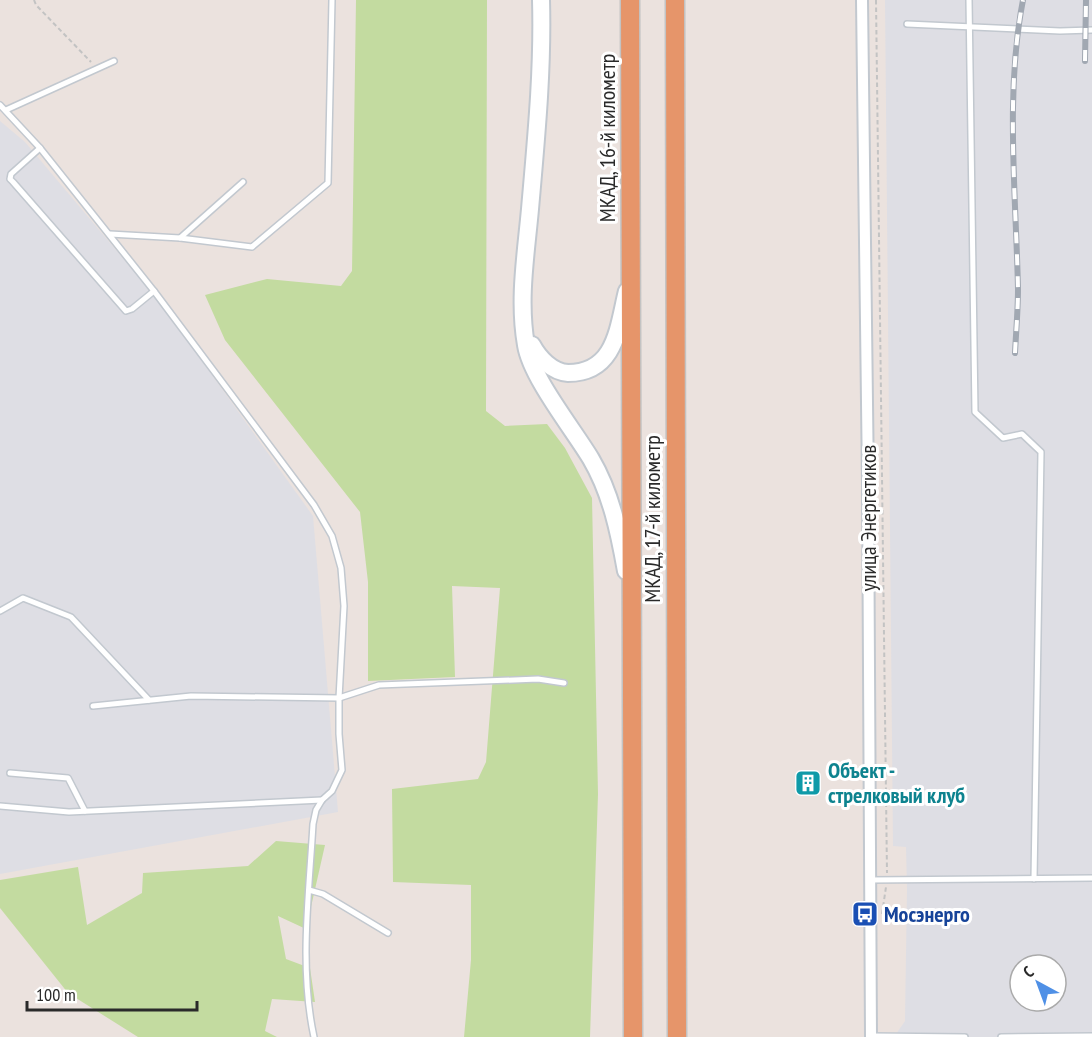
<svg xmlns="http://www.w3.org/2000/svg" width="1092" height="1037" viewBox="0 0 1092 1037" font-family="'PT Sans Narrow',sans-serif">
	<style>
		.industrial { fill: #dedee4; fill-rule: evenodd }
		.green { fill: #c3dba0 }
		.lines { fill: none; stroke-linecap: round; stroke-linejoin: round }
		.service-casing { stroke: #c2c8cf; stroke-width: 8 }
		.minor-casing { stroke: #c2c8cf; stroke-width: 14 }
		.secondary-casing { stroke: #c2c8cf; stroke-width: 20 }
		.trunk-casing { stroke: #c3c3c3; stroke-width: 21 }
		.path { stroke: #c3c3c3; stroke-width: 2; stroke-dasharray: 4.5 3; stroke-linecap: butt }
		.service { stroke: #fff; stroke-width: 5 }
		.minor { stroke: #fff; stroke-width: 10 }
		.secondary { stroke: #fff; stroke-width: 16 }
		.trunk { stroke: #e6956a; stroke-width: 18 }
		.rail-casing { stroke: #a1a8b2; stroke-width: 6 }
		.rail { stroke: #fff; stroke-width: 4; stroke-dasharray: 11; stroke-linecap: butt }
		.labels { text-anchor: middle; stroke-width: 6; stroke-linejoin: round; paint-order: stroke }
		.street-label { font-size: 22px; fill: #2a2a2a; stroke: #fff }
		.culture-label { font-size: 22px; font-weight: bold; fill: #0d838f; stroke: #fff; text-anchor: start }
		.transit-label { font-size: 22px; font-weight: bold; fill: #164399; stroke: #fff; text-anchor: start }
	</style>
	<rect width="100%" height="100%" fill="#ebe2de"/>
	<!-- industrial -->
	<g class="industrial">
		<path d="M885 0H1092V1037H894L905 1021 907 889 906 847 893 846ZM1020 965H1056V1001H1020Z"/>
		<path d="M0 121 25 142 159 301 313 516 338 812 0 874Z"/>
	</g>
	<!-- green -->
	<g class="green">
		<path d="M356 0H487L486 411 505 426 547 424 565 448 592 498 598 794 590 1037H464L471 960V885L393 882 392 789 478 779 486 762 500 588 452 586 455 677 368 681V582L360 512 225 340 205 295 267 279 341 286 352 271Z"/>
		<path d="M276 841 325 845 306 929 278 916 286 959 310 968 315 1002 272 999 265 1031 277 1037H138L68 993 0 908V880L78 867 87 925 142 893 143 873 248 866Z"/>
	</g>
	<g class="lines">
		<defs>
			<g id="service">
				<path d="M969 0 975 412 1003 438 1022 434 1041 452 1034 879"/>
				<path d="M907 24 1060 31 1092 30"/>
				<path d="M0 105 40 148 154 291 314 505 332 536 341 568 344 606 339 698V734L342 770 332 791 322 800 316 810 313 824C309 894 299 968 314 1037"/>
				<path d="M6 110 114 61"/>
				<path d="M40 148 11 174 10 179 13 182 126 311 132 309 154 291"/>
				<path d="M110 234 180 238 243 182"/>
				<path d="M180 238 252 247 328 183 332 0"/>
				<path d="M0 611 23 598 71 617 149 700"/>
				<path d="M93 706 191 696 339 698 379 685 538 679 564 683"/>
				<path d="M10 773 68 778 85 811"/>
				<path d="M0 806 69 812 322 800"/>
				<path d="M870 880 1092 878"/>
				<path d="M309 890 323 894 388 933"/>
				<path d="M871 1036 965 1037"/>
				<path d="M1001 1037 1092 1036"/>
			</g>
			<path id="minor" d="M862 0 868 483 871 1037"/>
			<g id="secondary">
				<path d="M541 0C543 70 536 140 530 209 526 254 518 300 526 345 531 377 573 429 591 459 611 493 619 532 626 571"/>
				<path d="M532 345C539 358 552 372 568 373 616 373 618 327 627 291"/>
			</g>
			<g id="trunk">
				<path d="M630 0 633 1037"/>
				<path d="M675 0 677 1037"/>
			</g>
		</defs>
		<!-- service casing -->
		<use href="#service" class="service-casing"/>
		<!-- minor casing -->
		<use href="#minor" class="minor-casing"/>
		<!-- secondary casing -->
		<use href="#secondary" class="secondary-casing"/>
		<!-- trunk casing -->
		<use href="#trunk" class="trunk-casing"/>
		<!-- path -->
		<g class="path">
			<path d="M34 0 36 5 91 62"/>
			<path d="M876 0 887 873"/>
			<path d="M882 914 886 887"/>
		</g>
		<!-- service -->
		<use href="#service" class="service"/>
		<!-- minor -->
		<use href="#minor" class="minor"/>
		<!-- secondary -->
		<use href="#secondary" class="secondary"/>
		<!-- trunk -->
		<use href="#trunk" class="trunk"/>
		<defs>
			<g id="rail">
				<path d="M1085 61 1086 0"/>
				<path d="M1015 353C1016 332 1018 310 1018 289 1016 194 1005 93 1023 0"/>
			</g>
		</defs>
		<!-- rail casing -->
		<use href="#rail" class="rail-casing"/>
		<!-- rail -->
		<use href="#rail" class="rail"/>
	</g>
	<!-- icons -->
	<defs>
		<symbol id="building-square" viewBox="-11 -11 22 22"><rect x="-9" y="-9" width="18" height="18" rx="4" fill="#0f9aa8" stroke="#fff"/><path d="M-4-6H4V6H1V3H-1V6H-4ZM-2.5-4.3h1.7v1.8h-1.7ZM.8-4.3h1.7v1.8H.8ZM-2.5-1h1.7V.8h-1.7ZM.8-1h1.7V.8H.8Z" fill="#fff"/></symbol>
		<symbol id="bus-square" viewBox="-11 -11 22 22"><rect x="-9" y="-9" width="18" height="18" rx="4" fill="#1a4fb4" stroke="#fff"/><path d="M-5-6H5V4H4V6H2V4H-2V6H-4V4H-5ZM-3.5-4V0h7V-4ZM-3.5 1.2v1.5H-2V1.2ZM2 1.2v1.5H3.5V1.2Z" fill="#fff"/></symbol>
	</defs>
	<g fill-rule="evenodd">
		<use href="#building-square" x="793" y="768" width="30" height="30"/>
		<use href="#bus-square" x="850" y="899" width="30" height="30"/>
	</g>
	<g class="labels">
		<!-- street labels -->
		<g class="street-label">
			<text transform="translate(607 138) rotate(-90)" y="8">МКАД, 16-й километр</text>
			<text transform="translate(868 518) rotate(-90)" y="8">улица Энергетиков</text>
			<text transform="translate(652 519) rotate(-90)" y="8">МКАД, 17-й километр</text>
		</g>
		<!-- culture labels -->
		<g class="culture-label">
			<text x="828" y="778">Объект -<tspan x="828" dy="25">стрелковый клуб</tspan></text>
		</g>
		<!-- transit labels -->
		<g class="transit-label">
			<text x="884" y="922">Мосэнерго</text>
		</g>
	</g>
	<!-- north arrow -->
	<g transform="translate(1038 983) rotate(319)"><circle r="28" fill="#ffffff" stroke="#aaaaaa" stroke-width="1.5"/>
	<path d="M0-4.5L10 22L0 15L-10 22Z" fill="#4f90e6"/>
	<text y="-9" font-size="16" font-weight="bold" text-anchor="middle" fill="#2a2a2a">С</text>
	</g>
	<!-- scale -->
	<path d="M27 1001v9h170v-9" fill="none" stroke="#2a2a2a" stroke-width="3"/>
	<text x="36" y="1001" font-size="18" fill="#2a2a2a" stroke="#ffffff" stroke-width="4.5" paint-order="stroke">100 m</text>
</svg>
